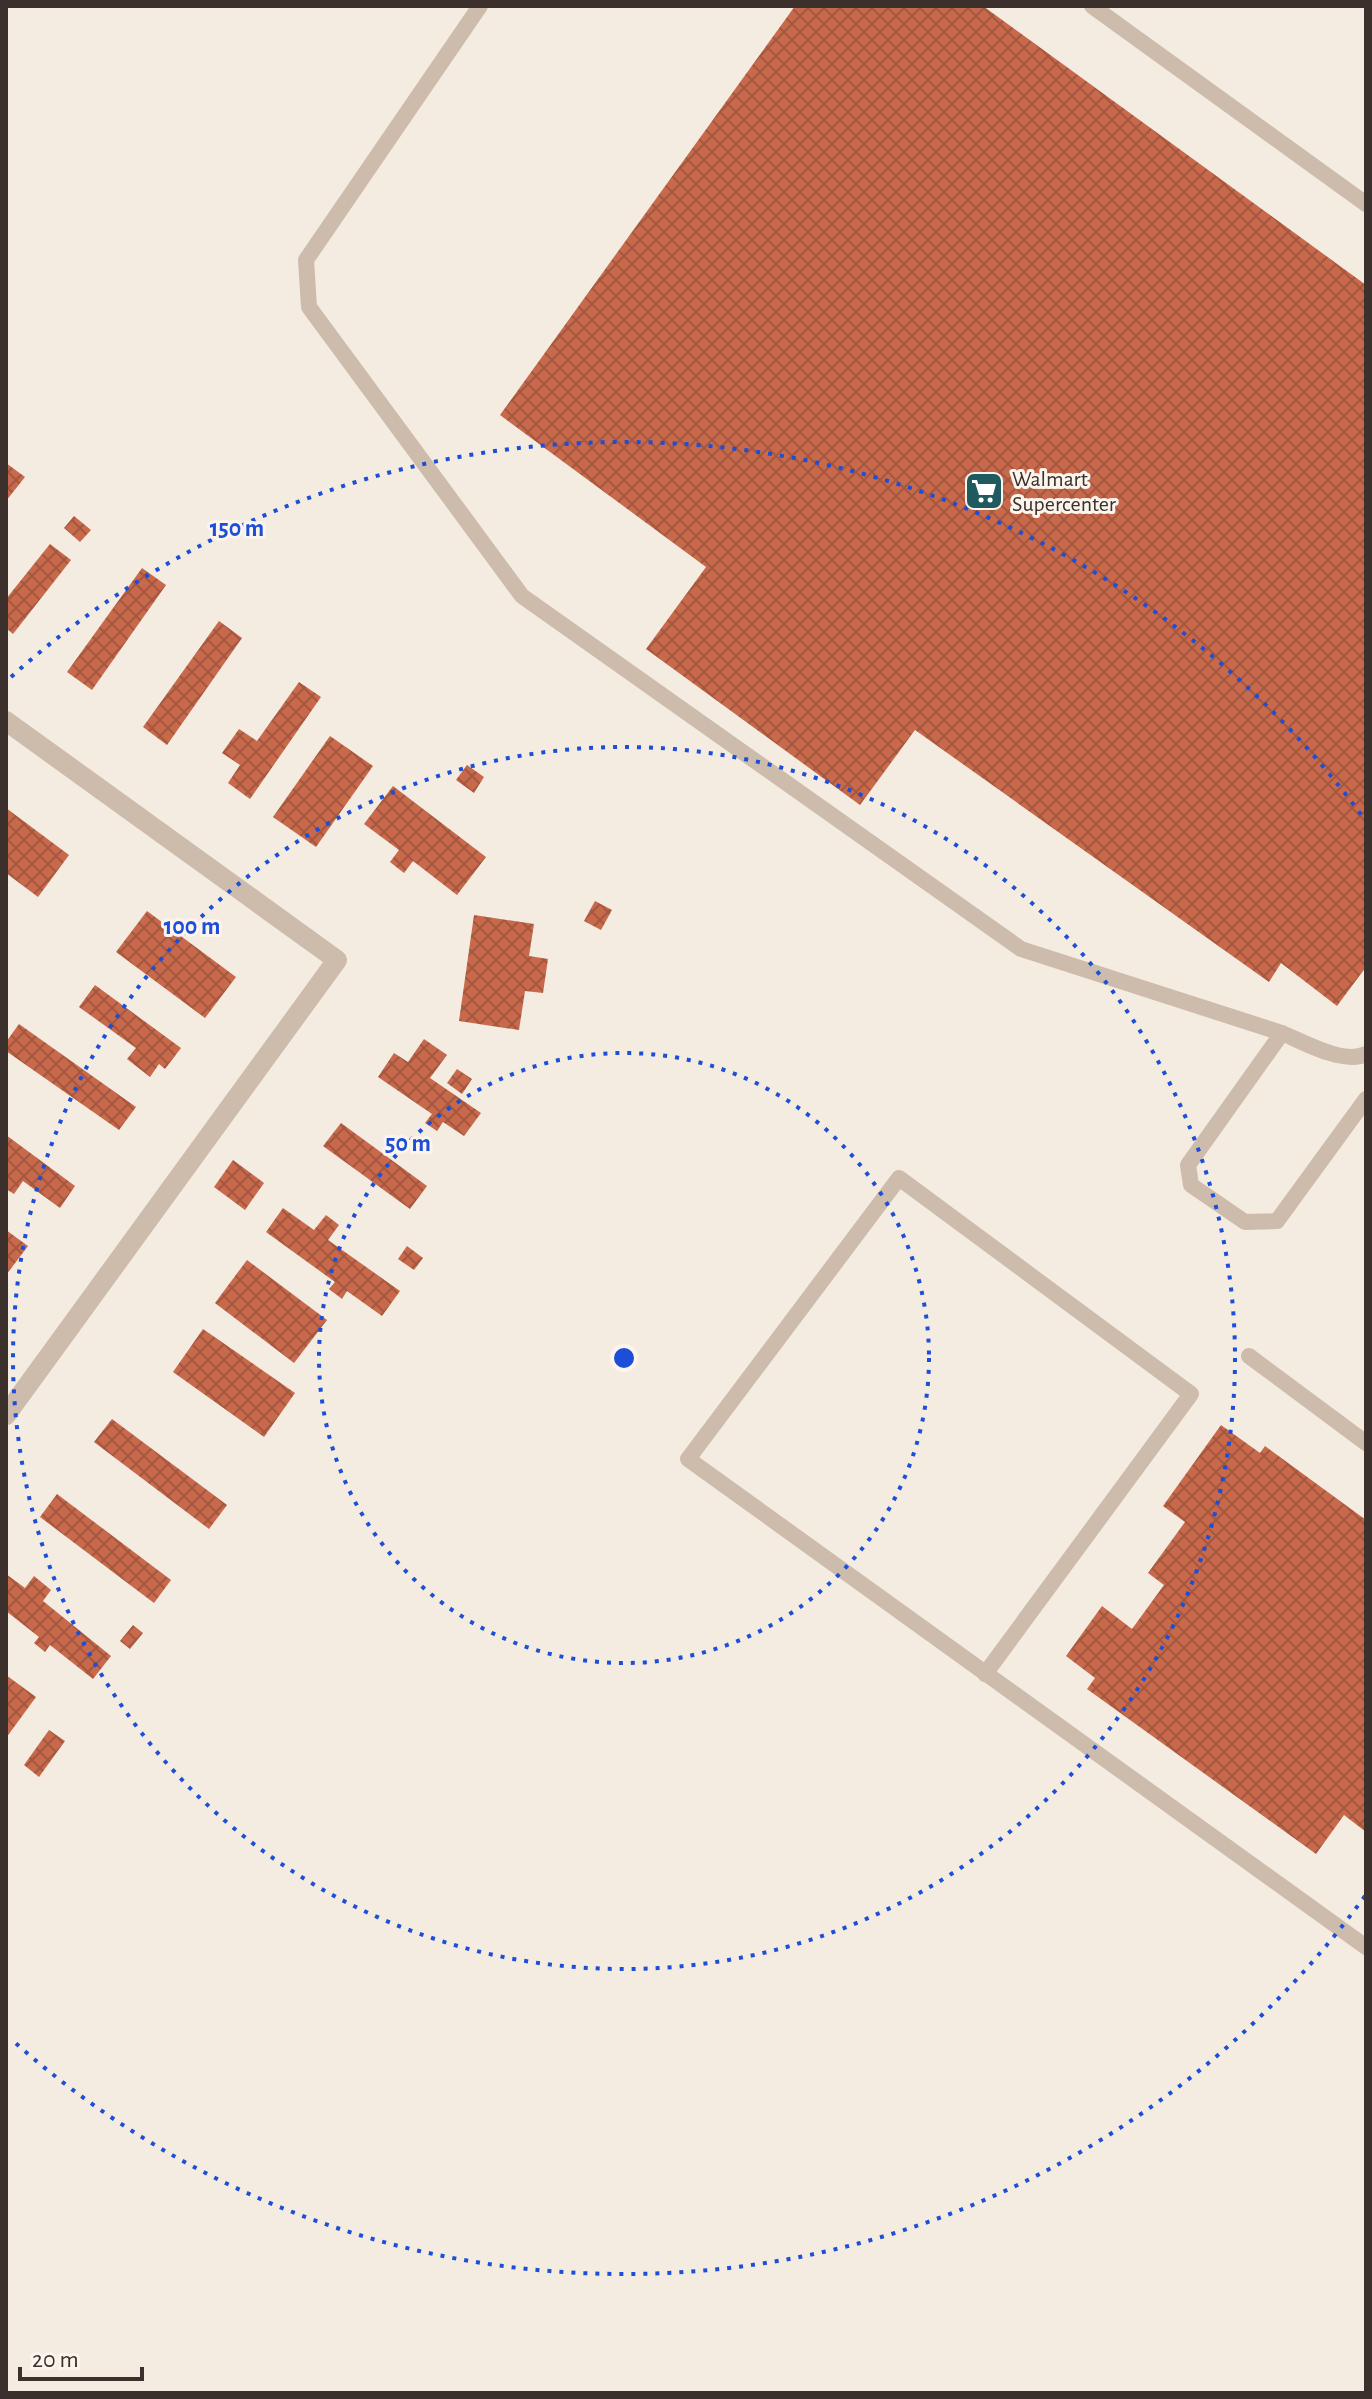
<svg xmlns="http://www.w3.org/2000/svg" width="1372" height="2399" viewBox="0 0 1372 2399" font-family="'Alegreya Sans',sans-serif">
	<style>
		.building { fill: url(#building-cross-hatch) }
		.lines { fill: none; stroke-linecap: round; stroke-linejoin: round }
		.service { stroke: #cdbbac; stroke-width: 16 }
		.minor { stroke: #cdbbac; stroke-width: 20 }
		.ring { fill: none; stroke: #1d4ed8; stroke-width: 4; stroke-dasharray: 4 8 }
		.labels { text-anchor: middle; stroke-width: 6; stroke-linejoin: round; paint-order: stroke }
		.poi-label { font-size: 22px; fill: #3b302b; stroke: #fbf5ee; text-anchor: start }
		.centre { fill: #1d4ed8; stroke: #fbf5ee; stroke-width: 4 }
		.ring-label { font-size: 24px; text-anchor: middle; font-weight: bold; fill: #1d4ed8; stroke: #fbf5ee; stroke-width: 6; stroke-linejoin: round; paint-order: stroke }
	</style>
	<defs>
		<pattern id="building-cross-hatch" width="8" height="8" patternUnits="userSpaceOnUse" patternTransform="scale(2)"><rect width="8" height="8" fill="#c8694b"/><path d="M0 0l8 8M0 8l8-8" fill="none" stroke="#a4573f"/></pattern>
	</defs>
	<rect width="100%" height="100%" fill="#f4ebe1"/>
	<!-- building -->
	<g class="building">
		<path d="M795 6H983L1366 285V967L1337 1006 1281 963 1269 982 915 730 860 805 646 649 706 567 500 415Z"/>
		<path d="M6 463 25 477 6 501Z"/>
		<path d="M74 516 91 530 80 542 64 528Z"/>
		<path d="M50 544 71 560 13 634 6 628V599Z"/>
		<path d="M142 568 166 585 92 690 67 672Z"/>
		<path d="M219 621 242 638 167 745 143 727Z"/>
		<path d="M299 682 321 697 250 799 228 783 240 765 222 753 239 729 257 741Z"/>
		<path d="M330 736 373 766 316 847 273 817Z"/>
		<path d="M467 765 484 777 474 793 456 780Z"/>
		<path d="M393 786 486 857 457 895 413 861 404 873 390 862 399 850 364 824Z"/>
		<path d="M6 808 69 855 38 897 6 873Z"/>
		<path d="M595 901 612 910 601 930 584 921Z"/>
		<path d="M147 911 236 977 205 1018 116 952Z"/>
		<path d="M474 915 534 924 529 956 548 959 543 993 525 991 519 1030 459 1021Z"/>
		<path d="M95 985 181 1048 165 1069 159 1064 150 1077 127 1059 136 1048 79 1007Z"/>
		<path d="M19 1024 136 1107 119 1130 6 1051V1042Z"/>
		<path d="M424 1039 447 1055 430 1078 481 1113 464 1136 443 1122 437 1131 425 1123 432 1114 378 1077 394 1053 408 1062Z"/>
		<path d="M457 1069 472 1079 462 1094 447 1083Z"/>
		<path d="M341 1123 427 1186 410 1209 323 1146Z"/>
		<path d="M6 1135 75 1186 60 1208 23 1181 14 1194 6 1189Z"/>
		<path d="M233 1160 264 1183 245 1210 214 1187Z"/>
		<path d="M283 1208 314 1230 326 1215 339 1225 328 1240 400 1291 382 1316 347 1291 342 1299 329 1289 335 1282 266 1232Z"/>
		<path d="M6 1230 28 1246 6 1275Z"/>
		<path d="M407 1246 423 1258 414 1270 398 1259Z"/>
		<path d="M247 1260 327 1320 294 1363 215 1303Z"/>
		<path d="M203 1329 295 1393 264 1437 173 1372Z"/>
		<path d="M112 1419 227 1505 209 1529 94 1442Z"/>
		<path d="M1221 1425 1260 1453 1265 1446 1366 1520V1832L1344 1815 1316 1854 1087 1689 1095 1678 1066 1656 1102 1606 1132 1629 1164 1585 1148 1573 1185 1522 1163 1506Z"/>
		<path d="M57 1494 171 1580 154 1603 40 1517Z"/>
		<path d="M6 1574 25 1588 34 1576 51 1590 43 1601 111 1656 93 1679 50 1645 45 1652 34 1643 39 1637 6 1611Z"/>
		<path d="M133 1625 143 1633 130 1649 120 1641Z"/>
		<path d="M6 1675 36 1697 6 1738Z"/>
		<path d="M49 1730 65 1741 39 1777 24 1765Z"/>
	</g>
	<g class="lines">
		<!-- service -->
		<g class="service">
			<path d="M480 6 306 260 309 307 522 596 1021 949 1282 1033 1188 1165 1191 1185 1245 1222 1277 1221 1366 1099"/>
			<path d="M1092 6 1366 204"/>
			<path d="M1282 1033C1303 1042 1344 1065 1366 1054"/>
			<path d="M1249 1356 1366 1443"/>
			<path d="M985 1674 1191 1394 899 1178 688 1459C914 1622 1140 1785 1366 1947"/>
		</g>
		<!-- minor -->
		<path class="minor" d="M6 721 337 960 6 1415"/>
	</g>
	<!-- distance rings -->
	<g class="ring">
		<circle cx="624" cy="1358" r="305"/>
		<circle cx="624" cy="1358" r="611"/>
		<path d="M1365 1896A916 916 0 0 1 11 2039M11 677A916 916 0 0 1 1365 820"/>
	</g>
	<!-- icons -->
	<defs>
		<symbol id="supermarket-square" viewBox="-11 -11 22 22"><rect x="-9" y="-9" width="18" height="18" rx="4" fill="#1f5a5e" stroke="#fbf5ee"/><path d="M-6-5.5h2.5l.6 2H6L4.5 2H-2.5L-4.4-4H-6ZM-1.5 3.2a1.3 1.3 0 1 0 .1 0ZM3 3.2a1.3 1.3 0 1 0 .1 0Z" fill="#fff"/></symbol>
	</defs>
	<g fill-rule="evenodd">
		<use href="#supermarket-square" x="962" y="469" width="44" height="44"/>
	</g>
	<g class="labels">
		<!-- poi labels -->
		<g class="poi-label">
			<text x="1012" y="486">Walmart<tspan x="1012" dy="25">Supercenter</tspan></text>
		</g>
	</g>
	<circle cx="624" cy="1358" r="12" class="centre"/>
	<g class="ring-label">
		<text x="237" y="536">150 m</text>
		<text x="192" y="934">100 m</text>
		<text x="408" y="1151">50 m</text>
	</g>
	<!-- border -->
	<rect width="1372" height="2399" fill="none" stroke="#3b302b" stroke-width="16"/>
	<!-- scale -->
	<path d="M20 2367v12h122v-12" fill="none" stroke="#3b302b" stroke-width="4"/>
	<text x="32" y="2367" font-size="24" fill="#3b302b" stroke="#fbf5ee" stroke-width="6" paint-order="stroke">20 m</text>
</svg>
